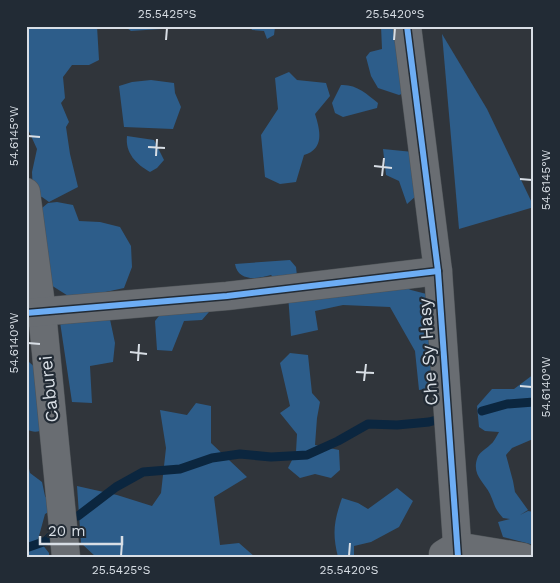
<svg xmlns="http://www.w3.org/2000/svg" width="560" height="583" viewBox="0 0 560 583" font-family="'Work Sans',sans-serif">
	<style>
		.forest { fill: #2d5d8a }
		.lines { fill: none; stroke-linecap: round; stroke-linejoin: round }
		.stream { stroke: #0b263f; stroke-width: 9 }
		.street-casing { stroke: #4f5458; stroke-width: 29 }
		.street { stroke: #696d72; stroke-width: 28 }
		.cycleway-casing { stroke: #222b35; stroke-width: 9 }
		.cycleway { stroke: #6dadf4; stroke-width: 6 }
		.ticks { fill: none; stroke: #d8dee5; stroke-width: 2 }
		.labels { text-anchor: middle; stroke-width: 4.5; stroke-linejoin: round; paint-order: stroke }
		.street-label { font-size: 18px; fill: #d8dee5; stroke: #222b35 }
		.neatline { fill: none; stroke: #d8dee5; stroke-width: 2 }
		.ticks-label { font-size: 12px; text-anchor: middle; fill: #d8dee5 }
	</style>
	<rect width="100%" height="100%" fill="#30353b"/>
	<!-- forest -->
	<g class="forest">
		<path d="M26 26H97L99 60 89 65H72L63 77 65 98 61 103 69 122 66 127 70 154 78 187 49 202 42 197 33 195 32 172 37 149 27 127 26 120Z"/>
		<path d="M124 26H165L161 29 131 31Z"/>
		<path d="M250 26H275V27L274 35 267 39 264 31 252 30Z"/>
		<path d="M381 26H403L404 93 399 95 378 88 371 76 366 57 370 52 382 49Z"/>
		<path d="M442 34 487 109 534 207 459 229Z"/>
		<path d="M289 72 297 80 326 83 330 96 315 114C320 130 325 149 304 155L296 182 280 184 265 177 261 135 278 109 275 78Z"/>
		<path d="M151 80 174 83 175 93 181 107 173 129 124 127 119 86 132 82Z"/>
		<path d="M341 85C356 84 367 94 378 103L377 108 343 117 335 113 332 103Z"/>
		<path d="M127 136 154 140 164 160 157 168 150 172C136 164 125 153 127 136Z"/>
		<path d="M383 149 413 152 417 195 407 204 399 181 386 175Z"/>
		<path d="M57 202 73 205 79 221 100 222 120 227 131 246 132 267 124 288 73 299 43 280 42 208 48 203Z"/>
		<path d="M290 260 296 267 297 276 277 281 271 275C258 279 238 282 235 264Z"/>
		<path d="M397 284 411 290 446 299 454 385 419 390 415 351 390 307 343 305 315 311 318 330 291 336 288 294Z"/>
		<path d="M215 305 202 320 184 321 172 351 157 350 155 321 166 307Z"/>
		<path d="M108 310 115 343 113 362 90 366 92 403 72 402 60 322Z"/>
		<path d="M26 339 28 344 29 362 39 371 45 429C38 432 34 433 26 429Z"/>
		<path d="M290 353 308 355 312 393 320 402 317 418 315 445 339 450 340 470 331 478 315 474 300 478 288 468 296 452 297 434 280 413 290 406 280 363Z"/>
		<path d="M534 374 533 439 512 448 506 455 513 481 515 492 528 510 520 515 528 511 534 512V545L503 537 498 522 510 519 503 518C494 508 495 505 490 494 484 482 472 475 477 459 479 452 485 450 490 445 494 442 496 437 499 432L485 431 479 427 477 406 492 389H514Z"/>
		<path d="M196 403 211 406V443L247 477 214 497 220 545 239 543 255 557H96L81 543 77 486 117 495 152 506 161 493 166 448 160 410 187 415Z"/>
		<path d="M26 455 30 473 42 482 45 496 54 509 45 514 39 536 38 539 49 553V557H26Z"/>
		<path d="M397 488 413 501 399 527 371 542 354 546V557H338C332 533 334 521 342 498L358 503 368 509Z"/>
	</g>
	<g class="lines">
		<!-- stream -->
		<g class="stream">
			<path d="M482 411 507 404 534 402"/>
			<path d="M78 516 116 487 143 472 180 469 212 458 240 454 271 457 307 455 338 441 368 424 397 425 429 422 444 418"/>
			<path d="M26 548 46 541 50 537"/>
		</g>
		<defs>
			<g id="street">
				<path d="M407 26 438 271 458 557"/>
				<path d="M26 192 42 312 66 557"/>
				<path d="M26 313 227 296 438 271"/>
				<path d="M443 554 456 546 523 557"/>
			</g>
		</defs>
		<!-- street casing -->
		<use href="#street" class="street-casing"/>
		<!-- street -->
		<use href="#street" class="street"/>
		<defs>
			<g id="cycleway">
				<path d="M407 26 438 271 458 557"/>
				<path d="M26 313 227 296 438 271"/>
			</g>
		</defs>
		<!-- cycleway casing -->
		<use href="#cycleway" class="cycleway-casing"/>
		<!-- cycleway -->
		<use href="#cycleway" class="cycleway"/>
	</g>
	<!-- ticks -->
	<path class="ticks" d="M166 40 167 28M394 40 395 28M28 136 40 137M148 147 165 148M156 156 157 139M374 166 392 168M382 176 384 158M520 179 532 180M28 343 40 344M130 352 147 354M138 361 139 344M356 372 374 373M364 381 366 364M520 386 532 387M121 556 122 543M349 556 350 543"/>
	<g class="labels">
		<!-- street labels -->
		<g class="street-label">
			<text transform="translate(428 352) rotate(-94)" y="6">Che Sy Hasy</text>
			<text transform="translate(49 389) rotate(-96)" y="6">Caburei</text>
		</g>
	</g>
	<!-- border -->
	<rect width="560" height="583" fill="none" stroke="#222b35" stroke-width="55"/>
	<!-- scale -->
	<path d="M40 536v8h82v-8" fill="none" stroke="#d8dee5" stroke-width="2.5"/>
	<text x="48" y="536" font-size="15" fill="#d8dee5" stroke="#222b35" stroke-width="4" paint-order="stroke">20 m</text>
	<rect x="28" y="28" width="504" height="528" class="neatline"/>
	<g class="ticks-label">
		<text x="167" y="18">25.5425°S</text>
		<text x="395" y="18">25.5420°S</text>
		<text transform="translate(14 136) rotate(-90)" y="4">54.6145°W</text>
		<text transform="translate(546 180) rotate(-90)" y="4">54.6145°W</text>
		<text transform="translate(14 343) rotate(-90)" y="4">54.6140°W</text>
		<text transform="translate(546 387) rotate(-90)" y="4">54.6140°W</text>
		<text x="121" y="574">25.5425°S</text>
		<text x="349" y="574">25.5420°S</text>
	</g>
</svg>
